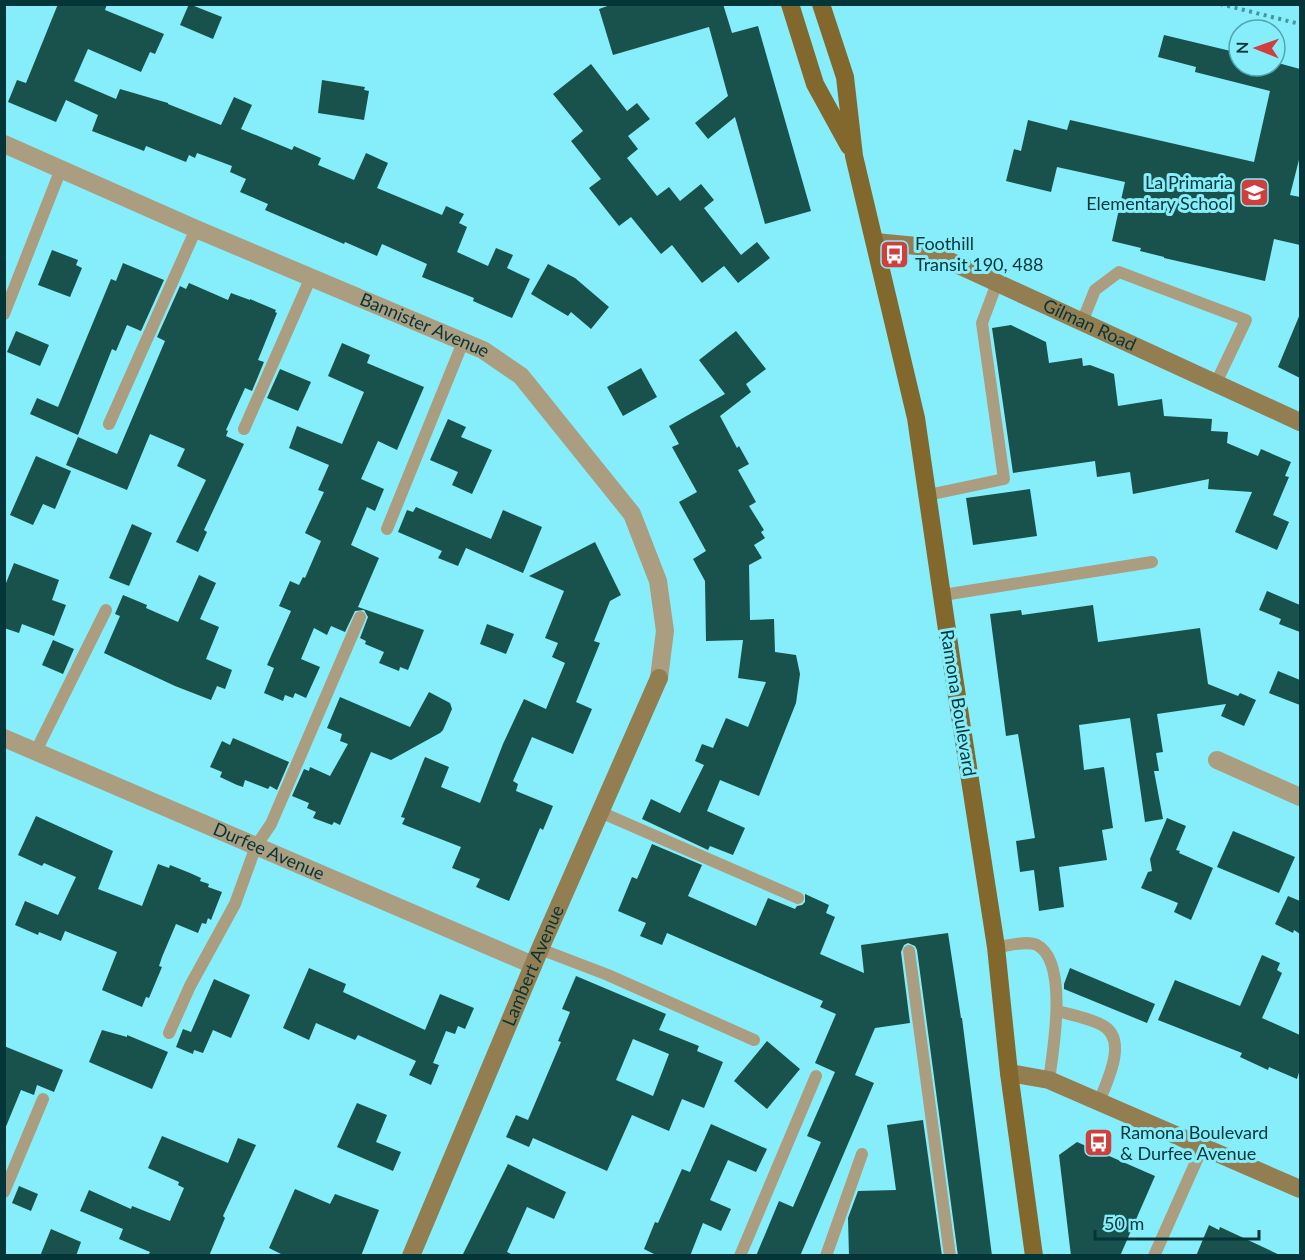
<svg xmlns="http://www.w3.org/2000/svg" width="1305" height="1260" viewBox="0 0 1305 1260" font-family="Lato,sans-serif">
	<style>
		.building { fill: #19524c; fill-rule: evenodd }
		.lines { fill: none; stroke-linecap: round; stroke-linejoin: round }
		.path { stroke: #47949d; stroke-width: 4; stroke-dasharray: 3 4.5; stroke-linecap: butt }
		.lane { stroke: #ab9d7f; stroke-width: 12 }
		.street { stroke: #ab9d7f; stroke-width: 18 }
		.secondary { stroke: #937e52; stroke-width: 18 }
		.primary { stroke: #82682d; stroke-width: 18 }
		.labels { text-anchor: middle; stroke-width: 6; stroke-linejoin: round; paint-order: stroke }
		.poi-label { font-size: 18px; fill: #033539; stroke: #86eefa; text-anchor: start }
		.street-label { font-size: 18px; fill: #033539; stroke: #86eefa }
	</style>
	<rect width="100%" height="100%" fill="#86eefa"/>
	<!-- building -->
	<g class="building">
		<path d="M58 4H107L105 10 164 34 155 54 150 52 141 72 88 49 74 81 116 99 120 89 168 103V104L221 125 234 97 252 105 241 129 292 150 294 146 321 158 318 165 354 180 366 153 388 163 377 188 442 215 446 206 464 214 459 223 467 227 457 252 488 266 496 248 513 255 507 268 530 279 512 318 473 301 474 298 422 277 427 264 382 244 377 256 345 242 344 244 265 210 268 204 240 192 246 179 230 172 232 166 197 153 195 158 189 155 186 162 146 146 144 151 92 131 98 115 66 100 56 122 8 102 17 80 26 83Z"/>
		<path d="M189 4 222 17 213 39 180 25Z"/>
		<path d="M613 4H723L732 33 758 26 811 211 765 224 735 117 708 139 695 123 728 96 709 27 613 55 599 9Z"/>
		<path d="M1164 35 1239 53V66H1277L1278 63 1300 69V156L1290 195 1300 197V245L1274 239 1265 281 1164 258V257L1140 251 1141 248 1112 241 1125 182 1057 167 1051 192 1006 181 1014 149 1021 151 1028 120 1067 130 1070 120 1254 162 1270 91 1195 72 1196 67 1158 57Z"/>
		<path d="M591 64 627 111 637 103 650 119 628 136 638 149 627 158 657 196 669 187 680 201 701 184 714 200 704 208 741 255 757 242 770 258 738 283 724 266 702 283 672 245 661 254 631 217 619 226 589 188 601 179 571 141 583 131 553 94Z"/>
		<path d="M322 80 365 87 364 90 369 91 364 120 318 113Z"/>
		<path d="M52 250 78 260 76 265 82 268 70 297 38 285Z"/>
		<path d="M123 263 164 280 141 331 127 325 116 351 112 349 78 435 30 414 37 398 58 407 111 279 116 281Z"/>
		<path d="M548 264 575 278 609 307 591 329 571 312 568 316 531 294Z"/>
		<path d="M189 283 228 300 231 293 250 300V299L276 310 275 312 277 313 258 360 264 362 252 391 245 388 226 430 228 431 226 436 244 444 204 530 207 532 198 552 176 542 206 480 177 466 185 449 150 434 127 490 66 465 78 437 117 454 165 341 157 337 180 286 186 289Z"/>
		<path d="M1300 314V378L1278 367Z"/>
		<path d="M1011 325 1046 342 1049 363 1082 358 1083 366 1090 365 1114 374 1118 406 1162 399 1164 416 1212 419 1211 431 1228 432 1227 443 1258 456 1261 449 1291 462 1285 476 1289 477 1273 515 1289 522 1277 550 1235 532 1252 492 1208 489 1209 479 1133 494 1130 472 1097 477 1095 461 1013 473 992 328Z"/>
		<path d="M16 331 49 345 40 366 7 352Z"/>
		<path d="M736 331 766 369 746 384 751 392 720 416 737 448 739 446 749 464 738 470 756 502 749 506 764 530 761 532 765 538 754 545 762 558 749 565 750 620 774 619 775 652 796 655 800 674 796 703 759 796 720 780 707 811 745 828 733 855 710 846 708 850 642 819 651 799 680 813 704 765 695 761 702 744 713 748 726 718 748 727 766 682 738 678 743 640 706 641 705 581 693 559 706 551 679 502 697 492 672 447 679 444 669 426 725 394 699 360Z"/>
		<path d="M342 343 370 355 367 363 424 387 397 450 378 441 361 479 384 489 375 511 367 507 351 545 379 558 358 607 424 630 408 670 400 667 399 671 379 663 384 652 365 644 366 641 360 638 368 617 364 610 355 611 345 632 331 626 327 635 314 628 301 659 320 667 306 698 295 693 293 698 285 695 283 701 264 693 274 668 267 665 291 611 279 606 290 581 299 585 303 577 305 578 321 541 305 533 324 492 318 490 329 465 289 448 297 426 342 444 364 392 328 376Z"/>
		<path d="M641 368 657 397 623 416 607 387Z"/>
		<path d="M280 369 311 382 298 411 267 398Z"/>
		<path d="M448 419 466 427 461 437 492 450 472 494 452 485 458 472 430 460Z"/>
		<path d="M36 456 71 471 55 509 43 504 33 525 10 515Z"/>
		<path d="M1030 489 1037 536 973 545 966 498Z"/>
		<path d="M416 507 491 539 503 510 542 527 523 573 466 548 458 566 438 558 442 551 398 532 407 510 413 512Z"/>
		<path d="M132 524 152 533 129 586 109 578Z"/>
		<path d="M595 542 621 595 610 601 594 641 600 643 576 702 592 709 573 754 532 737 513 781 518 784 516 791 553 806 543 830 540 828 509 901 476 887 480 879 452 868 461 847 402 824 405 818 401 817 425 757 449 767 441 787 480 803 503 744 524 699 546 709 565 663 552 657 558 643 545 638 564 591 529 576Z"/>
		<path d="M14 563 59 580 52 600 66 605 54 636 22 624 19 633 4 628V588Z"/>
		<path d="M199 575 216 583 200 619 219 627 206 659 232 670 225 689 217 686 211 700 175 686 104 653 120 616 115 614 123 595 147 605 146 608 178 622Z"/>
		<path d="M1267 591 1300 605V632L1279 624 1281 619 1259 610Z"/>
		<path d="M1093 605 1098 642 1200 628 1208 684 1238 696 1240 693 1256 700 1244 726 1221 716 1226 704 1157 714 1163 752 1156 753 1159 771H1154L1163 819 1145 822 1130 718 1079 725 1084 770 1104 767 1113 828 1102 830 1107 860 1059 867 1064 907 1039 911 1034 870 1020 872 1016 841 1035 838 1018 734 1006 736 990 614 1021 610 1022 615Z"/>
		<path d="M487 624 514 634 506 654 480 644Z"/>
		<path d="M53 640 74 649 63 674 42 665Z"/>
		<path d="M1278 671 1300 680V705L1269 693Z"/>
		<path d="M429 692 450 703 452 709 443 730 440 733 391 760 371 752 340 825 334 822 332 825 313 818 316 812 307 808 309 803 292 796 304 769 309 771 310 767 330 776 348 744 340 741 342 734 327 728 340 697 410 727Z"/>
		<path d="M233 738 289 762 277 790 270 786 268 789 245 780 243 787 237 785 220 777 222 772 210 767 222 741 230 745Z"/>
		<path d="M36 816 113 851 98 889 142 906 158 864 169 868 170 865 190 873 201 878 200 881 209 884 208 887 222 892 211 920 208 918 206 924 202 923 198 933 176 924 162 957 159 966 162 967 149 998 146 997 142 1007 102 990 117 952 65 931 61 941 39 932 38 935 15 925 25 901 58 915 76 877 44 863 42 866 18 855Z"/>
		<path d="M1167 818 1186 826 1176 850 1180 851 1179 853 1213 868 1191 920 1174 912 1178 903 1141 888 1148 872 1152 871 1150 859Z"/>
		<path d="M1233 831 1295 857 1279 893 1217 867Z"/>
		<path d="M652 844 702 865 688 896 756 926 768 898 795 909 797 906 802 905 805 902V894L829 905 826 913 835 917 820 954 864 973 861 945 948 933 961 1018H962L992 1256H958L917 950 915 946 908 943 904 945 901 952 910 1023 875 1028 855 1075 874 1083 800 1256H756L779 1201 793 1207 821 1142 807 1136 835 1072 815 1063 836 1014 820 1007 823 1001 667 933 662 945 640 936 646 923 618 911 632 877 637 879Z"/>
		<path d="M1288 896 1300 901V934L1294 930 1293 933 1275 924Z"/>
		<path d="M1262 955 1280 963 1277 970 1282 973 1262 1018 1300 1035V1069L1297 1079 1269 1067 1268 1070 1240 1057 1242 1053 1158 1020 1175 980 1240 1006Z"/>
		<path d="M309 968 346 984 343 992 425 1030 440 994 474 1008 465 1029 458 1026 455 1034 446 1031 433 1063 439 1065 431 1085 409 1075 416 1061 358 1035 355 1040 316 1023 309 1040 283 1028Z"/>
		<path d="M1070 968 1155 1004 1147 1023 1064 989V984Z"/>
		<path d="M576 976 666 1014 659 1030 699 1046 697 1051 723 1062 704 1108 682 1099 669 1131 632 1115 607 1171 533 1138 529 1147 506 1137 516 1115 528 1120 561 1042 558 1041 570 1012 562 1009ZM633 1039 669 1054 653 1096 616 1080Z"/>
		<path d="M214 979 250 995 231 1038 213 1030 203 1053 194 1050 193 1054 176 1047 183 1029 191 1032Z"/>
		<path d="M102 1030 127 1037V1035L168 1052 152 1089 89 1062Z"/>
		<path d="M767 1041 800 1069 767 1109 734 1081Z"/>
		<path d="M4 1046 63 1070 54 1092 37 1085 34 1095 21 1090 5 1129Z"/>
		<path d="M357 1103 387 1115 376 1142 401 1152 393 1171 337 1147Z"/>
		<path d="M923 1120 942 1256H849L848 1218 858 1191 896 1190 887 1125Z"/>
		<path d="M711 1124 767 1149 756 1172 728 1160 710 1200 731 1209 721 1231 703 1223 690 1256H658L644 1249 655 1222 658 1223 682 1169 690 1172Z"/>
		<path d="M162 1136 228 1163 238 1138 256 1145 223 1216 225 1218 209 1256H148L150 1252 119 1239 123 1229 80 1211 89 1190 131 1209 132 1206 170 1221 184 1188 178 1185 179 1182 148 1168Z"/>
		<path d="M1077 1142 1155 1176 1120 1256H1071L1059 1155Z"/>
		<path d="M508 1164 566 1192 554 1219 527 1207 507 1252 515 1256H462Z"/>
		<path d="M19 1186 38 1194 31 1211 12 1203Z"/>
		<path d="M295 1189 330 1204 335 1194 379 1210 361 1256H285L269 1248Z"/>
		<path d="M1209 1225 1219 1230 1220 1227 1282 1256H1196Z"/>
		<path d="M51 1229 81 1242 76 1256H40Z"/>
	</g>
	<g class="lines">
		<!-- path -->
		<path class="path" d="M1220 4 1300 24"/>
		<!-- lane -->
		<g class="lane">
			<path d="M4 314 61 169"/>
			<path d="M1082 322 1095 290 1119 272 1246 320 1216 383"/>
			<path d="M109 424 196 229"/>
			<path d="M244 429 311 277"/>
			<path d="M928 495 1004 479 982 323 997 283"/>
			<path d="M387 529 463 342"/>
			<path d="M943 595 1152 562"/>
			<path d="M36 751 106 610"/>
			<path d="M600 812 798 898"/>
			<path d="M996 947C1008 946 1027 940 1037 945 1069 962 1053 1051 1049 1080"/>
			<path d="M540 949 608 975 754 1040"/>
			<path d="M909 951 950 1256"/>
			<path d="M1057 1011C1072 1015 1089 1018 1102 1025 1129 1039 1107 1081 1099 1102"/>
			<path d="M169 1033 190 986 235 904 256 846 271 824 360 617"/>
			<path d="M4 1192 43 1099"/>
			<path d="M740 1256 816 1076"/>
			<path d="M826 1256 862 1154"/>
			<path d="M1154 1256 1203 1146"/>
		</g>
		<!-- street -->
		<g class="street">
			<path id="s1" d="M4 144 196 229 483 350 521 376 632 514 658 581 665 631 659 678"/>
			<path id="s2" d="M4 738 533 965"/>
			<path d="M1217 760 1300 797"/>
		</g>
		<!-- secondary -->
		<g class="secondary">
			<path id="s3" d="M875 242 917 246 1300 422"/>
			<path d="M1009 1073 1049 1080 1058 1084 1300 1189"/>
			<path id="s4" d="M411 1256 540 949 659 678"/>
		</g>
		<!-- primary -->
		<g class="primary">
			<path d="M790 4 815 84 849 146"/>
			<path d="M821 4 845 77 854 156 916 418 952 664 996 947 1009 1073 1034 1256"/>
		</g>
	</g>
	<!-- icons -->
	<defs>
		<symbol id="school-square" viewBox="-11 -11 22 22"><rect x="-9" y="-9" width="18" height="18" rx="4" fill="#ce3f3e" stroke="#86eefa"/><path d="M0-5L7-2L0 1L-7-2ZM-4 1L0 2.5L4 1V4Q0 6-4 4Z" fill="#fff"/></symbol>
		<symbol id="bus-square" viewBox="-11 -11 22 22"><rect x="-9" y="-9" width="18" height="18" rx="4" fill="#ce3f3e" stroke="#86eefa"/><path d="M-5-6H5V4H4V6H2V4H-2V6H-4V4H-5ZM-3.5-4V0h7V-4ZM-3.5 1.2v1.5H-2V1.2ZM2 1.2v1.5H3.5V1.2Z" fill="#fff"/></symbol>
	</defs>
	<g fill-rule="evenodd">
		<use href="#school-square" x="1238" y="176" width="33" height="33"/>
		<use href="#bus-square" x="878" y="238" width="33" height="33"/>
		<use href="#bus-square" x="1082" y="1126" width="33" height="33"/>
	</g>
	<g class="labels">
		<!-- poi labels -->
		<g class="poi-label">
			<text x="1233" y="189" text-anchor="end">La Primaria<tspan x="1233" dy="21">Elementary School</tspan></text>
			<text x="915" y="250">Foothill<tspan x="915" dy="21">Transit 190, 488</tspan></text>
			<text x="1120" y="1139">Ramona Boulevard<tspan x="1120" dy="21">&amp; Durfee Avenue</tspan></text>
		</g>
		<!-- street labels -->
		<g class="street-label">
			<text dy="6" stroke="none"><textPath href="#s3" startOffset="232">Gilman Road</textPath></text>
			<text dy="6" stroke="none"><textPath href="#s1" startOffset="458">Bannister Avenue</textPath></text>
			<text transform="translate(958 703) rotate(81)" y="6">Ramona Boulevard</text>
			<text dy="6" stroke="none"><textPath href="#s2" startOffset="288">Durfee Avenue</textPath></text>
			<text dy="6" stroke="none"><textPath href="#s4" startOffset="315">Lambert Avenue</textPath></text>
		</g>
	</g>
	<!-- border -->
	<rect width="1305" height="1260" fill="none" stroke="#033539" stroke-width="12"/>
	<!-- north arrow -->
	<g transform="translate(1257 48) rotate(271)"><circle r="28" fill="#86eefa" stroke="#52a4ad" stroke-width="1.5"/>
	<path d="M0-4.5L10 22L0 15L-10 22Z" fill="#ce3f3e"/>
	<text y="-9" font-size="16" font-weight="bold" text-anchor="middle" fill="#033539">N</text>
	</g>
	<!-- scale -->
	<path d="M1095 1230v9h164v-9" fill="none" stroke="#033539" stroke-width="3"/>
	<text x="1104" y="1230" font-size="18" fill="#033539" stroke="#86eefa" stroke-width="4.5" paint-order="stroke">50 m</text>
</svg>
